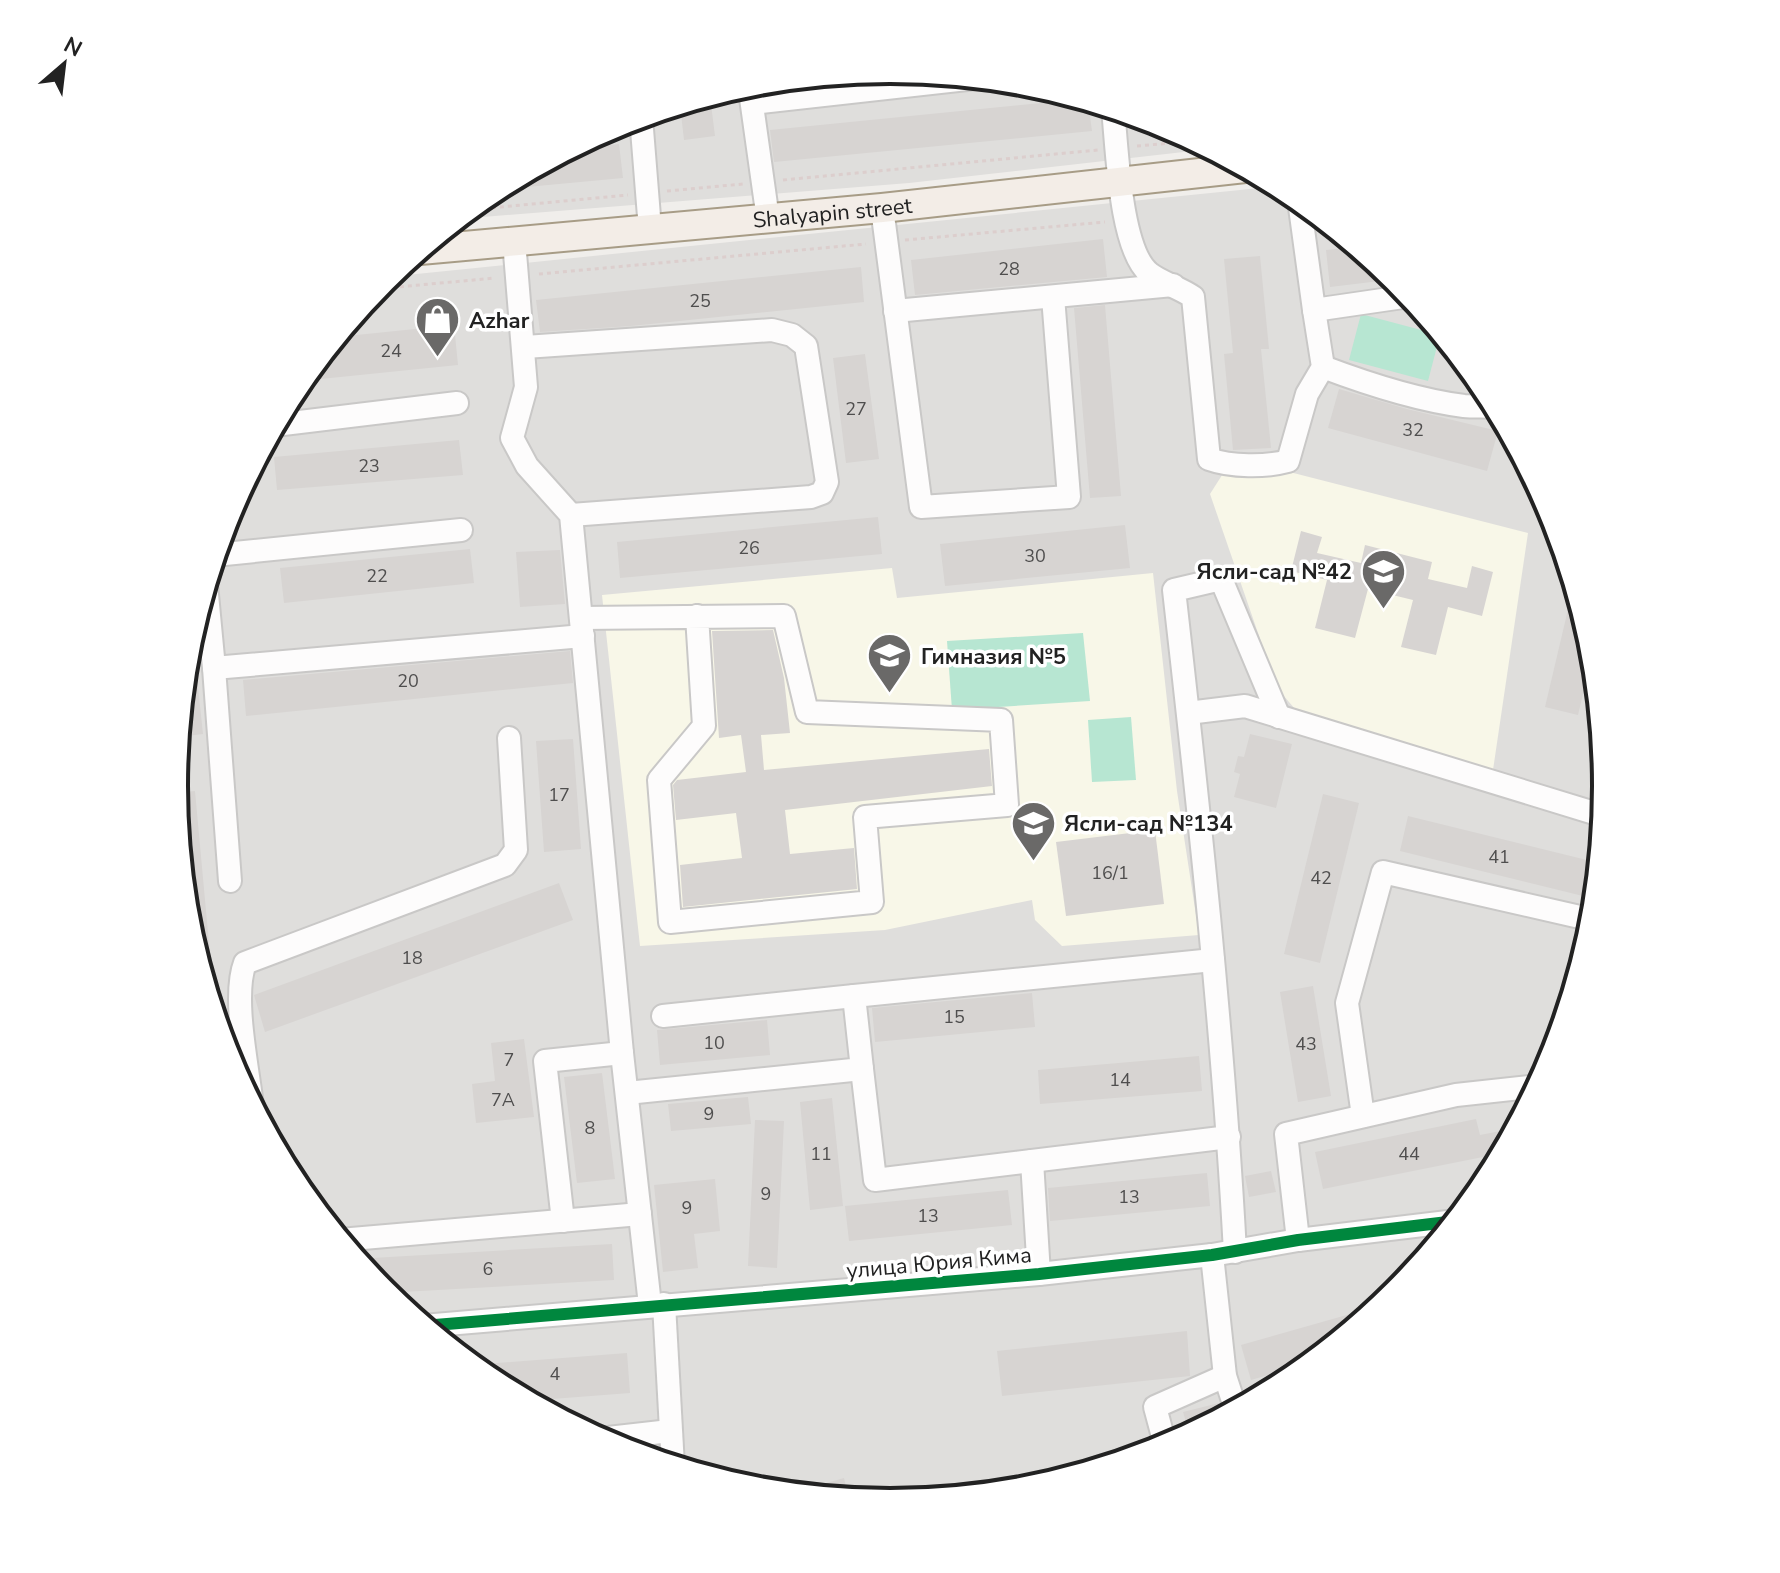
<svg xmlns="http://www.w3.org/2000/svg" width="1780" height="1573" viewBox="0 0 1780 1573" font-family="'Nunito Sans',sans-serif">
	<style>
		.residential { fill: #dfdedc }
		.education { fill: #f8f7e8 }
		.pitch { fill: #b7e6d2 }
		.building { fill: #d7d4d2 }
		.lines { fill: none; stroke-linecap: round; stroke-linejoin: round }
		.minor-casing { stroke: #c9c8c7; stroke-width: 26 }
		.major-casing { stroke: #a79c86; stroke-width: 32 }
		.path { stroke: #dccecd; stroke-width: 3; stroke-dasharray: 4 4; stroke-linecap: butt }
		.minor { stroke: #fdfcfc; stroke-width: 22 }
		.major { stroke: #f3ede7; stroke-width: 28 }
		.cycleway-casing { stroke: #fff; stroke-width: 17 }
		.cycleway { stroke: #00873e; stroke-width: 12 }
		.labels { text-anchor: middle; stroke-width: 7; stroke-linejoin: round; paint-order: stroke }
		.number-label { font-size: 18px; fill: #4f4e4e }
		.street-label { font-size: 22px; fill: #222; stroke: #fff }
		.poi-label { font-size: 22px; font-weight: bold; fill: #222; stroke: #fff; text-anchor: start }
		.rim { fill: none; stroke: #222; stroke-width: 4 }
	</style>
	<rect width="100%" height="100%" fill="#f0eeeb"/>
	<!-- residential -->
	<g class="residential">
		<path d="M890 70 1030 84 1165 125 1210 149 909 183 458 219 492 190 616 124 751 84Z"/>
		<path d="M1279 186 1397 280 1486 389 1552 513 1593 647 1606 787 1593 927 1552 1061 1485 1185 1396 1293 1288 1382 1164 1449 1029 1489 890 1503 750 1489 615 1448 492 1382 383 1293 294 1184 228 1060 187 926 174 786 187 646 228 512 295 388 387 277Z"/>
	</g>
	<!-- education -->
	<g class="education">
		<path d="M1266 466 1528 533 1493 770 1295 709 1277 688 1210 494 1224 472Z"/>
		<path d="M892 568 897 598 1153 573 1177 791 1199 935 1062 946 1035 920 1032 900 885 930 640 946 602 595Z"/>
	</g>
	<!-- pitch -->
	<g class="pitch">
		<path d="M1361 314 1440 335 1428 381 1349 360Z"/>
		<path d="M1083 633 1090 701 952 710 947 641Z"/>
		<path d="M1131 717 1136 780 1092 782 1088 720Z"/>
	</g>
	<!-- building -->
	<g class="building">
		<path d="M710 96 715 136 684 140 680 105Z"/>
		<path d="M1081 99 1088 102 1092 131 774 162 770 130Z"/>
		<path d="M619 144 623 178 494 190 570 149Z"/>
		<path d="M1103 239 1107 277 915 295 911 260Z"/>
		<path d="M1356 247 1396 279 1330 287 1326 250Z"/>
		<path d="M1260 256 1269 349H1261L1271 448 1233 450 1224 354 1233 353 1224 259Z"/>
		<path d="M861 267 864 302 631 326 540 332 536 300Z"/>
		<path d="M1105 305 1121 496 1090 498 1074 308Z"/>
		<path d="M454 325 458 365 301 381 337 337Z"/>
		<path d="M865 354 879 459 846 463 833 358Z"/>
		<path d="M1339 389 1407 409 1498 431 1487 471 1328 428Z"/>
		<path d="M459 440 463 475 277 490 274 457Z"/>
		<path d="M878 517 882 554 620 578 617 542Z"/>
		<path d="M1125 525 1130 568 945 586 940 544Z"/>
		<path d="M1301 531 1322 537 1317 553 1361 563 1365 545 1432 562 1428 579 1467 588 1472 566 1493 572 1482 616 1448 607 1436 655 1401 647 1413 600 1368 589 1355 638 1315 628 1327 580 1291 571Z"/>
		<path d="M470 549 474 583 284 603 280 568Z"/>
		<path d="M560 550 565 604 520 607 516 552Z"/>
		<path d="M1574 584 1593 652 1578 715 1545 707Z"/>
		<path d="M773 630 784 678 790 733 761 735 764 770 989 749 992 786 785 810 790 854 854 848 857 889 683 907 680 865 742 858 736 813 676 820 673 785 677 780 746 772 741 735 719 738 712 631Z"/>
		<path d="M187 650H194L203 734 178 737Z"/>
		<path d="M570 651 573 683 246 716 243 680Z"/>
		<path d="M1250 734 1292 744 1276 808 1234 797 1240 774 1234 772 1238 756 1244 757Z"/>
		<path d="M573 739 581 849 544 852 536 741Z"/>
		<path d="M195 791 213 987 206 988 187 926 174 793Z"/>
		<path d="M1323 794 1359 803 1320 963 1284 954Z"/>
		<path d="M1408 816 1599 863 1595 899 1400 851Z"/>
		<path d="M1155 830 1164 904 1066 916 1056 842Z"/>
		<path d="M559 883 573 920 265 1032 254 995Z"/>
		<path d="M1313 986 1331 1096 1298 1102 1280 992Z"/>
		<path d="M1032 993 1035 1027 875 1042 872 1008Z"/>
		<path d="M767 1020 770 1055 660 1065 657 1030Z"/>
		<path d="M524 1039 534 1117 476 1123 472 1084 495 1081 491 1043Z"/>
		<path d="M1199 1056 1202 1091 1040 1104 1038 1070Z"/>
		<path d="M602 1073 615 1179 577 1183 564 1077Z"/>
		<path d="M748 1097 751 1124 671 1131 668 1104Z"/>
		<path d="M832 1098 843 1206 810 1210 800 1102Z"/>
		<path d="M1476 1119 1480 1135 1516 1128 1488 1180 1483 1157 1323 1189 1315 1152Z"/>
		<path d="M755 1120 784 1121 777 1268 748 1266Z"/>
		<path d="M1271 1171 1276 1192 1249 1197 1245 1176Z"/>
		<path d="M1207 1173 1210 1206 1050 1221 1048 1188Z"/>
		<path d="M715 1179 720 1231 694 1234 698 1268 663 1272 654 1185Z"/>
		<path d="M1008 1190 1012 1225 849 1241 845 1206Z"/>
		<path d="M612 1244 614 1280 384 1293 355 1259Z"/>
		<path d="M1382 1305 1311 1363 1251 1380 1241 1345Z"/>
		<path d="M1187 1331 1190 1376 1002 1396 997 1351Z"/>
		<path d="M627 1353 630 1393 526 1401 492 1382 471 1365Z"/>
		<path d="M1219 1403 1224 1416 1190 1435 1183 1412Z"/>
		<path d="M844 1478 848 1495 838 1498 792 1493Z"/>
	</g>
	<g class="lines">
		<defs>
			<g id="minor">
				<path d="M749 84 768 219"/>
				<path d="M752 103 976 78"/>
				<path d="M1113 109C1117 147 1120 249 1149 273 1158 281 1180 288 1193 297L1209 459C1231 467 1266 467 1288 461L1307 394 1323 367 1314 310"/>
				<path d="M641 117 650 229"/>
				<path d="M1299 200 1314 310 1410 296"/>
				<path d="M882 208 921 507 1069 497 1053 297"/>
				<path d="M514 241 526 387 512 438 527 466 571 515 622 1053 650 1305"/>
				<path d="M895 311 1173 285"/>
				<path d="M525 347 772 330 792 335 806 346 827 482 822 493 811 497 571 515"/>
				<path d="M1323 367C1368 384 1416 400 1464 406 1474 407 1485 406 1495 407"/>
				<path d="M275 425 457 403"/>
				<path d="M215 555 461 530"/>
				<path d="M206 584 214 668 583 636"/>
				<path d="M581 618 784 616 807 712 1001 720 1007 805 865 817 872 902 670 922 659 780 704 726 697 616"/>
				<path d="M214 668 230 881"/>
				<path d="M1188 713 1245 706 1604 816"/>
				<path d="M663 1016 854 996"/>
				<path d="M862 1069 875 1180 1229 1137"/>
				<path d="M627 1093 862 1069 854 996 1213 960"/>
				<path d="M252 1106C248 1068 232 997 245 963L505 865 516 850 509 738"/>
				<path d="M1363 1116 1347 1003 1383 872 1593 920"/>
				<path d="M1032 1161 1039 1274"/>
				<path d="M563 1221 545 1061 622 1053"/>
				<path d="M340 1240 640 1214"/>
				<path d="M1298 1240 1286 1134 1456 1095 1538 1086"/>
				<path d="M1235 1252C1223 1031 1199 810 1174 590L1221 579 1279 717"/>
				<path d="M1212 1255 1225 1376 1236 1410"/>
				<path d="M664 1304 673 1466"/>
				<path d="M423 1326 1039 1274 1212 1255 1298 1240 1456 1221"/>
				<path d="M599 1439 670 1431"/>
				<path d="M1166 1448 1155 1407 1225 1376"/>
			</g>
			<g id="major">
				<path id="s1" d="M420 250 882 208 1245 168"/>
			</g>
		</defs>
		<!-- minor casing -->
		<use href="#minor" class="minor-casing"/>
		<!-- major casing -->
		<use href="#major" class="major-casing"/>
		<!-- path -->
		<g class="path">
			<path d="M1137 146 1195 141"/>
			<path d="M783 180 1098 150"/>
			<path d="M667 191 743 184"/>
			<path d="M468 210 628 195"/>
			<path d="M905 240 1105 222"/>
			<path d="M539 274 866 244"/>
			<path d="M376 289 495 278"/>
		</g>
		<!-- minor -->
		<use href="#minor" class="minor"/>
		<!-- major -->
		<use href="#major" class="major"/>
		<defs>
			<path id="cycleway" d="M423 1326 1039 1274 1212 1255 1298 1240 1456 1221"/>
		</defs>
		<!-- cycleway casing -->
		<use href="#cycleway" class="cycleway-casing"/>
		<!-- cycleway -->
		<use href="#cycleway" class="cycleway"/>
	</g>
	<!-- icons -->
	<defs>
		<symbol id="shop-pin" viewBox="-11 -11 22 30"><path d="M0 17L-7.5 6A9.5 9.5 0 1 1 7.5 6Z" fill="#6a6968" stroke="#fff"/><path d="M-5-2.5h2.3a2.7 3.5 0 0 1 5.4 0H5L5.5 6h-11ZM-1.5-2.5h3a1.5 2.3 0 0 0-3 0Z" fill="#fff"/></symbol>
		<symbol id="school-pin" viewBox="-11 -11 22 30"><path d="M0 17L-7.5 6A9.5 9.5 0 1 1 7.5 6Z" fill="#6a6968" stroke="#fff"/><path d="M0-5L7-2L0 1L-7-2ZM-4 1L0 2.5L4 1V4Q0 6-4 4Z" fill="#fff"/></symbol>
	</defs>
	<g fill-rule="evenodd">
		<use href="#shop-pin" x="412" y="294" width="51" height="69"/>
		<use href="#school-pin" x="1358" y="546" width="51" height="69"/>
		<use href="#school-pin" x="864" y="630" width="51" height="69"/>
		<use href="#school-pin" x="1008" y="798" width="51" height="69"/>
	</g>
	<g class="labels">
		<!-- number labels -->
		<g class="number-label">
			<text x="1009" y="275">28</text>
			<text x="700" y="307">25</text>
			<text x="391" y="357">24</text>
			<text x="856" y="415">27</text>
			<text x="1413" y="436">32</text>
			<text x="369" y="472">23</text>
			<text x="749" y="554">26</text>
			<text x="1035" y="562">30</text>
			<text x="377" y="582">22</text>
			<text x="408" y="687">20</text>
			<text x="559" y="801">17</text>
			<text x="1499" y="863">41</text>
			<text x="1110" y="879">16/1</text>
			<text x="1321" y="884">42</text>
			<text x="412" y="964">18</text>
			<text x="954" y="1023">15</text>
			<text x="714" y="1049">10</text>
			<text x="1306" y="1050">43</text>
			<text x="509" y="1066">7</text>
			<text x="1120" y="1086">14</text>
			<text x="503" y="1106">7А</text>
			<text x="709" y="1120">9</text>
			<text x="590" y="1134">8</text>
			<text x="821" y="1160">11</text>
			<text x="1409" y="1160">44</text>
			<text x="766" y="1200">9</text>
			<text x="1129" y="1203">13</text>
			<text x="687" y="1214">9</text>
			<text x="928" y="1222">13</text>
			<text x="488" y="1275">6</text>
			<text x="555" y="1380">4</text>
		</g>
		<!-- street labels -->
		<g class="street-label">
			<text dy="8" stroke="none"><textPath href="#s1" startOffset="414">Shalyapin street</textPath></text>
			<text transform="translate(939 1262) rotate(-5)" y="8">улица Юрия Кима</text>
		</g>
		<!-- poi labels -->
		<g class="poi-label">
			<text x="469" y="328">Azhar</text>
			<text x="1352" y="579" text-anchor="end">Ясли-сад №42</text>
			<text x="921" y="664">Гимназия №5</text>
			<text x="1064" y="831">Ясли-сад №134</text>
		</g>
	</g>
	<!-- crop -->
	<path d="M0 0H1780V1573H0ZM188 786a702 702 0 1 1 1404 0a702 702 0 1 1-1404 0Z" fill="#fff" fill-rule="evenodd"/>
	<path class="rim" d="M188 786a702 702 0 1 1 1404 0a702 702 0 1 1-1404 0Z"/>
	<!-- north arrow -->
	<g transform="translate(64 64) rotate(28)" stroke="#ffffff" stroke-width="6" paint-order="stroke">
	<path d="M0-6L14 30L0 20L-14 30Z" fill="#222222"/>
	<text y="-12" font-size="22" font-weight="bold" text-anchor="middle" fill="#222222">N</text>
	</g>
</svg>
